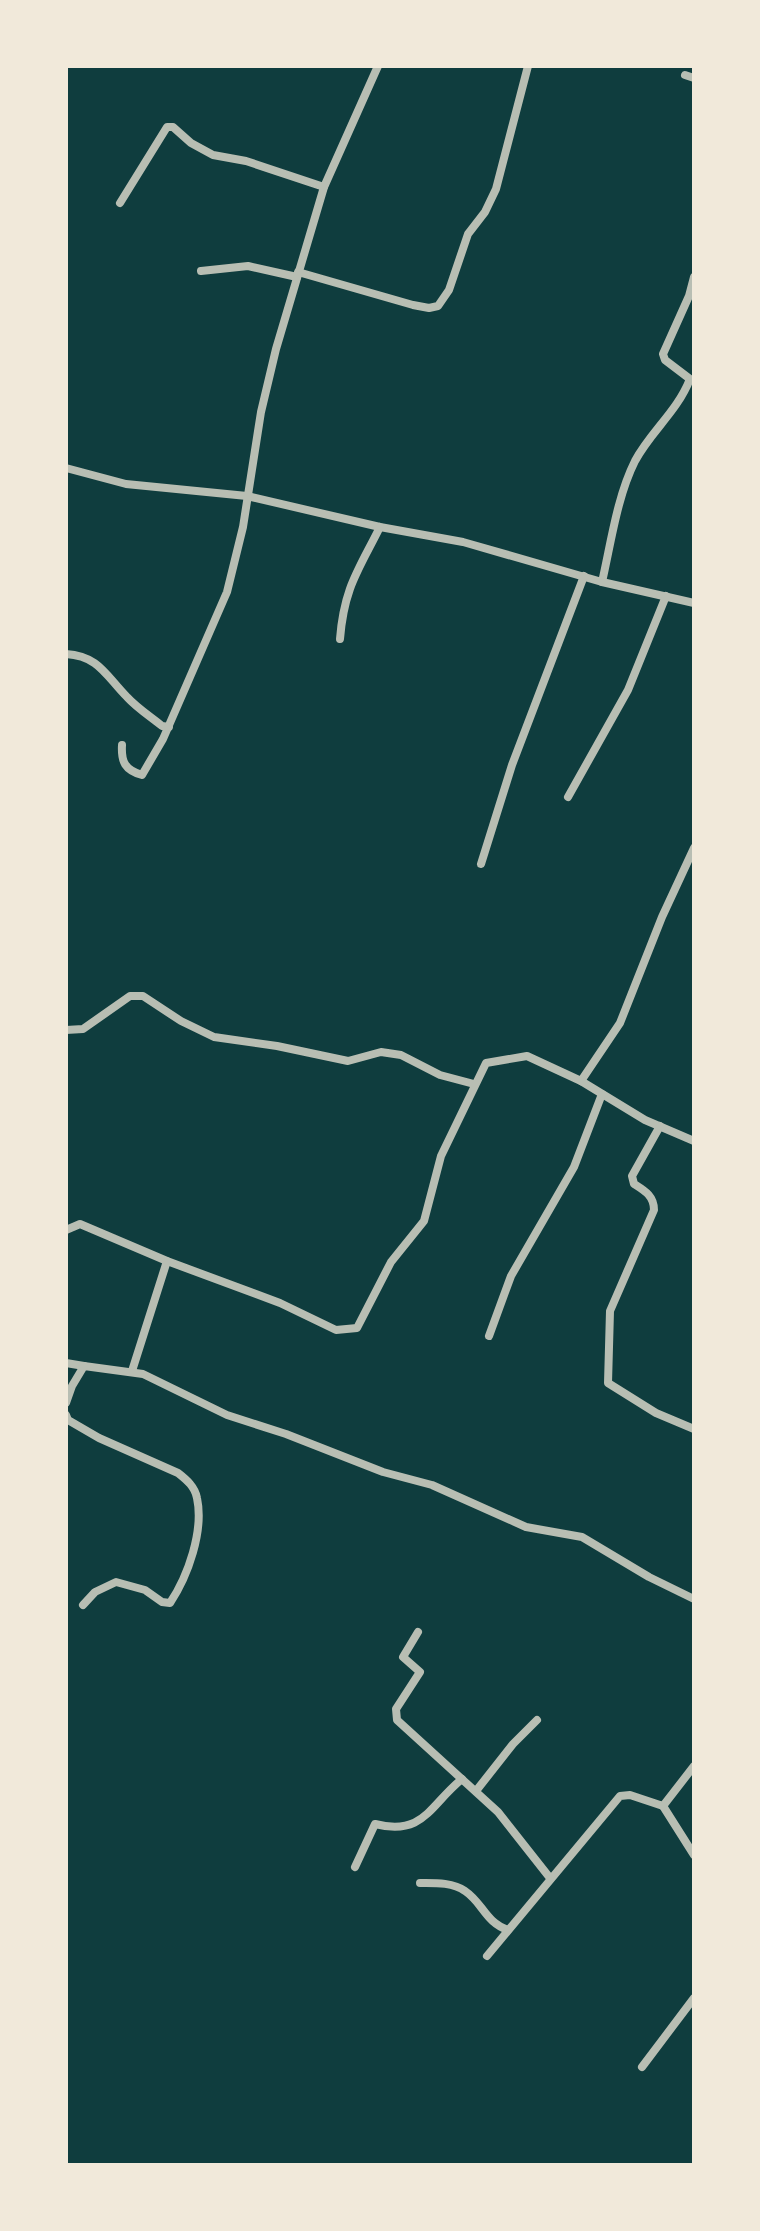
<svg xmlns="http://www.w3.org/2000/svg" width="760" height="2231" viewBox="0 0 760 2231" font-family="Roboto,sans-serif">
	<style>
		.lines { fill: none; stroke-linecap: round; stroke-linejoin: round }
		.minor { stroke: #b8beb3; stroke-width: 8 }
	</style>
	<rect width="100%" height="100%" fill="#0f3d3e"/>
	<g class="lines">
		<!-- minor -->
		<g class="minor">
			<path d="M685 75 694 78"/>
			<path d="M120 203 167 127H173L191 143 213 155 246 161 324 187"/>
			<path d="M201 271 248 266 297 277"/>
			<path d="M298 272 413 305 429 308 438 306 449 290 468 234 485 212 496 189 528 66"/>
			<path d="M66 468 126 484 247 496 380 527 463 542 602 582 694 603"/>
			<path d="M602 582C611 543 617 497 635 461 651 431 677 412 690 379L665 360 663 354 689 296 694 277"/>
			<path d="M340 639C344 588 358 571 380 527"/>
			<path d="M66 654C99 656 106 676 127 697 137 708 151 717 162 726L169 727"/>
			<path d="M122 745C121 762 125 770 142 775L163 739 227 592 243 527 261 412 276 349 324 187 378 66"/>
			<path d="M568 797 628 690 666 596"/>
			<path d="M694 848 662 917 620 1023 581 1081 645 1120 694 1141"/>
			<path d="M481 864 512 765 584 576"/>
			<path d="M66 1030 83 1029 130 996H143L181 1021 214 1037 277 1046 348 1061 381 1052 401 1055 440 1075 474 1084"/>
			<path d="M660 1126 632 1176 634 1184C645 1191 654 1196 654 1210L610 1311 608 1383 656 1413 694 1429"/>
			<path d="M66 1230 80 1224 167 1261 280 1303 336 1330 357 1328 391 1262 424 1221 441 1156 486 1063 527 1056 581 1081"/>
			<path d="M489 1336 511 1276 574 1167 602 1094"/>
			<path d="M66 1363 84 1366"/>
			<path d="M132 1371 167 1261"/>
			<path d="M66 1403 72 1386 84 1366 143 1374 227 1415 286 1434 383 1472 432 1485 526 1527 582 1537 649 1577 694 1599"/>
			<path d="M66 1415 68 1420 99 1438 178 1473C187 1480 195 1487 197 1498 204 1531 188 1576 170 1603L162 1602 145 1590 116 1582 95 1592 83 1605"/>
			<path d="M418 1632 403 1657 420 1672 396 1709 397 1720 498 1812 550 1878"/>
			<path d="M476 1791 513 1744 537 1720"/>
			<path d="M663 1806 694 1855"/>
			<path d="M355 1867 375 1824C424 1836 429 1806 462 1779"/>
			<path d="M420 1883C433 1883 453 1882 465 1891 483 1903 485 1922 508 1930"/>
			<path d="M487 1956 620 1796 630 1795 663 1806 694 1766"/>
			<path d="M642 2067 694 1998"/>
		</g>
	</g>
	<!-- border -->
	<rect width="760" height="2231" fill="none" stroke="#f1e9da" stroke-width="136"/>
</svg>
